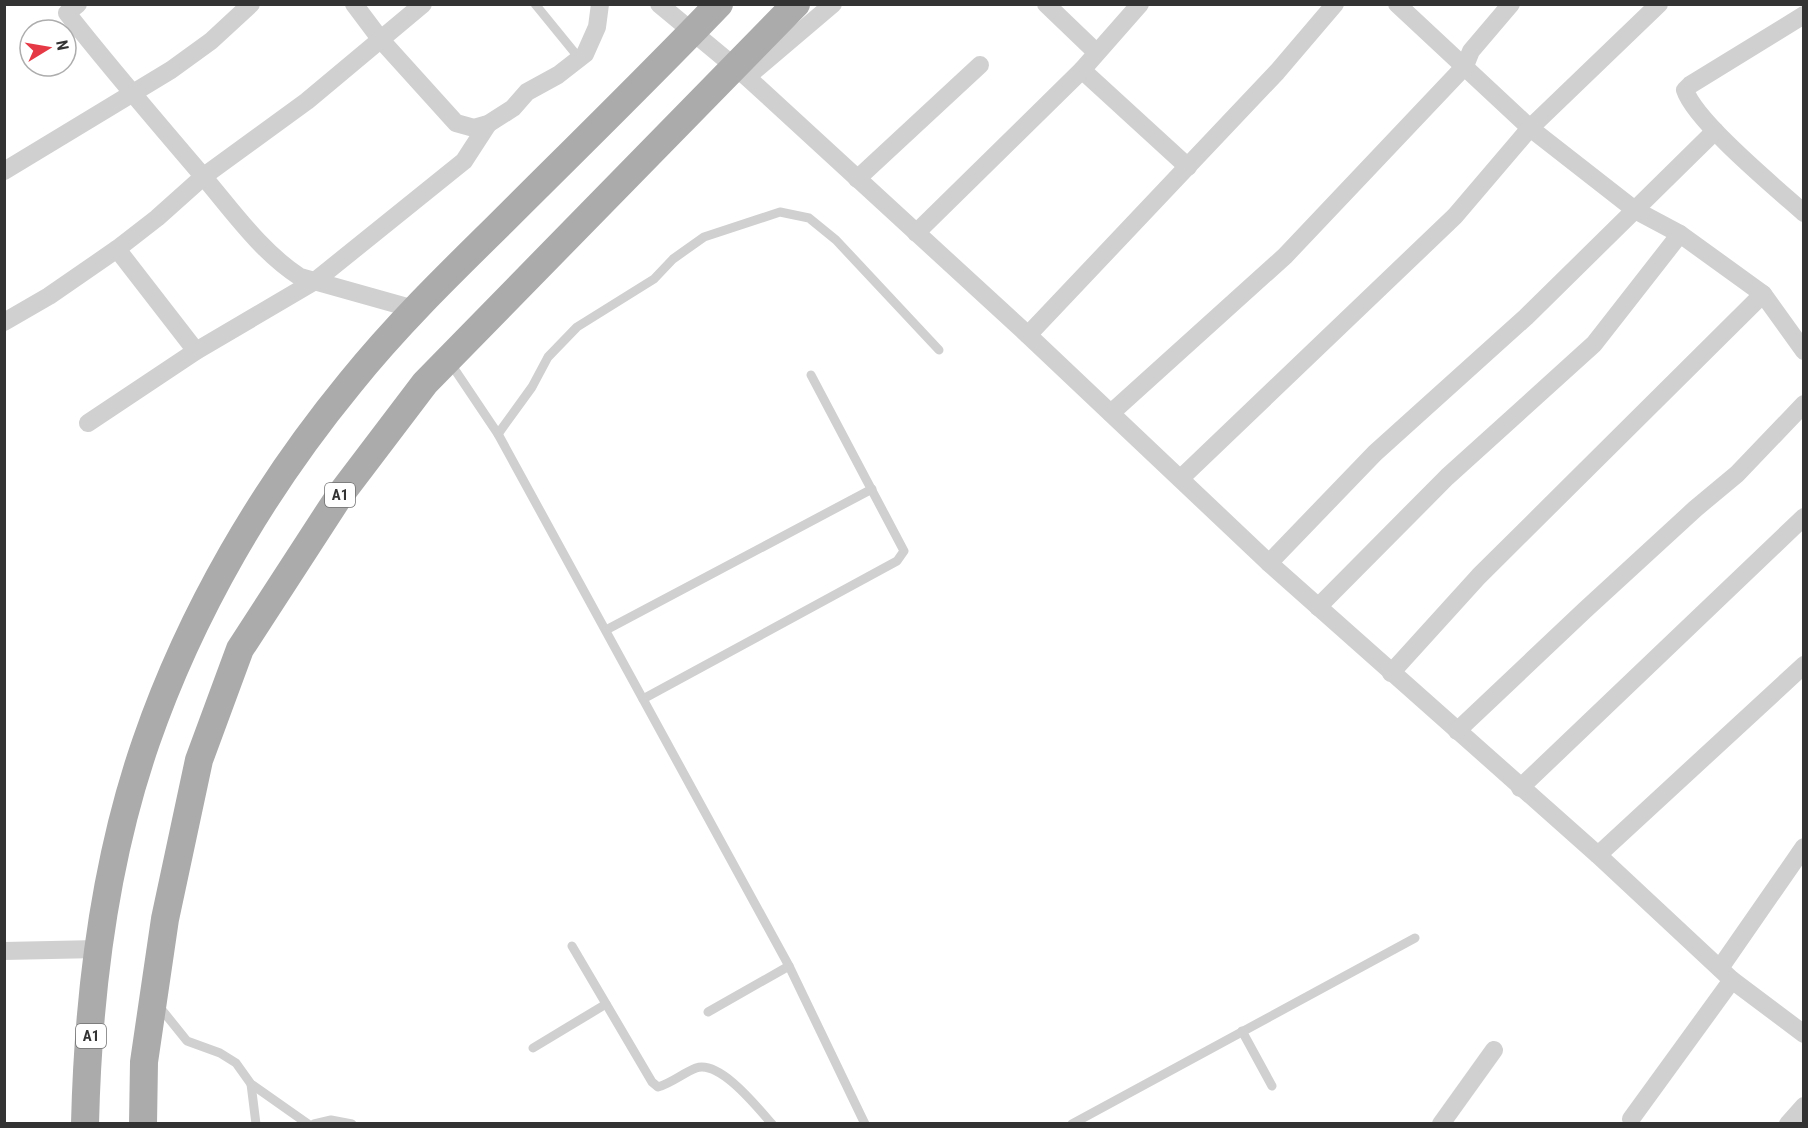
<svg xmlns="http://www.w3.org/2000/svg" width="1808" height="1128" viewBox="0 0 1808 1128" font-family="'Roboto Condensed',sans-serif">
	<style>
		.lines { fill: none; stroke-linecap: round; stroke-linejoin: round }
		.service { stroke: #d0d0d0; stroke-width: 9 }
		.minor { stroke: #d0d0d0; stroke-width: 18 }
		.primary { stroke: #ababab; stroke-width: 28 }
		.labels { text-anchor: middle; stroke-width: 6; stroke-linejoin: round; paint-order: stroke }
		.shield { fill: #fff; stroke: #707070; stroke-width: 1.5 }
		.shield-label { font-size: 15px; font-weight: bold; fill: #333 }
	</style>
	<rect width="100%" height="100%" fill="#fff"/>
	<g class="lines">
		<!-- service -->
		<g class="service">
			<path d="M535 4 579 58"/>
			<path d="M449 361 498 434 789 966 865 1124"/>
			<path d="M498 434 532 387 548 357 577 327 654 279 673 259 704 237 780 212 809 218 836 240 939 350"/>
			<path d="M606 630 872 489"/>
			<path d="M643 699 897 561 904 551 811 375"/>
			<path d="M572 946 652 1082 658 1087C672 1083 683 1073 696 1068 720 1060 757 1107 772 1124"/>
			<path d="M158 1005 187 1041 220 1053 236 1063 251 1084 308 1124"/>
			<path d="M708 1012 789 966"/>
			<path d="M1242 1031 1272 1086"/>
			<path d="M533 1048 606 1004"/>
			<path d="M251 1084 256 1124"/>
			<path d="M314 1124 331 1120 352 1124"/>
			<path d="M1072 1124 1415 938"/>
		</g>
		<!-- minor -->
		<g class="minor">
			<path d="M78 4 67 13C111 69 156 121 202 175 232 210 260 251 300 277L414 309"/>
			<path d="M354 4 381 40 456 123 474 128 488 124 513 108 527 92 558 75 585 54 597 27 600 4"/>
			<path d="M659 4 747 77 1028 335 1269 563 1598 855 1732 980 1804 1034"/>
			<path d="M1046 4 1096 52"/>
			<path d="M1397 4 1530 128 1635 210 1680 234 1763 294 1804 351"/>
			<path d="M1804 15 1690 85 1685 90C1695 121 1776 188 1804 213"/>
			<path d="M1082 70 1188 167"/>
			<path d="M747 77 833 4"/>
			<path d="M4 171 171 70 211 41 251 4"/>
			<path d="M857 179 980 65"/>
			<path d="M916 233 1082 70 1140 4"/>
			<path d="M117 249 196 351"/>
			<path d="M4 322 49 296 117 249 157 218 204 176 307 101 423 4"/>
			<path d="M1028 335 1277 72 1335 4"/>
			<path d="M1111 413 1285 256 1465 66 1471 51 1511 4"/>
			<path d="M88 423 196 351 315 281 464 161 488 124"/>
			<path d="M1181 478 1455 216 1530 128 1659 4"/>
			<path d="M1269 563 1375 453 1526 317 1715 131"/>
			<path d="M1318 607 1447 477 1594 344 1680 234"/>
			<path d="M1391 673 1479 576 1763 294"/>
			<path d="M1457 731 1585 610 1695 509 1737 474 1804 404"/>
			<path d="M1520 788 1804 517"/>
			<path d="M1598 855 1804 665"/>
			<path d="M4 951 98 949"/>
			<path d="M1720 968 1804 847"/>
			<path d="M1631 1119 1732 980"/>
			<path d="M1441 1124 1494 1050"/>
			<path d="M1788 1124 1804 1106"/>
		</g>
		<!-- primary -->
		<g class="primary">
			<path d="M85 1124C88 996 104 863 146 742 191 612 263 489 350 383 395 327 446 277 497 227 571 153 646 80 719 4"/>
			<path d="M143 1124 144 1062 165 919 199 760 240 649 340 495 425 383 796 4"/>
		</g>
	</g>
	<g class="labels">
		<!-- shield labels -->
		<g class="shield">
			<rect x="325" y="483" width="30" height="24" rx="4.5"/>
			<rect x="76" y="1024" width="30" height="24" rx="4.5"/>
		</g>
		<g class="shield-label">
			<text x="340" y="500">A1</text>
			<text x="91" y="1041">A1</text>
		</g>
	</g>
	<!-- border -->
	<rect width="1808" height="1128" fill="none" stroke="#333333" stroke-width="12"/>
	<!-- north arrow -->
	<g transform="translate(48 48) rotate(79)"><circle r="28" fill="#ffffff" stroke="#adadad" stroke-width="1.5"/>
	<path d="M0-4.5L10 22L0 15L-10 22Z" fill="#e63946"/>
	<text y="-9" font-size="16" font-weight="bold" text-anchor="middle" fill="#333333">N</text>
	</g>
</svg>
